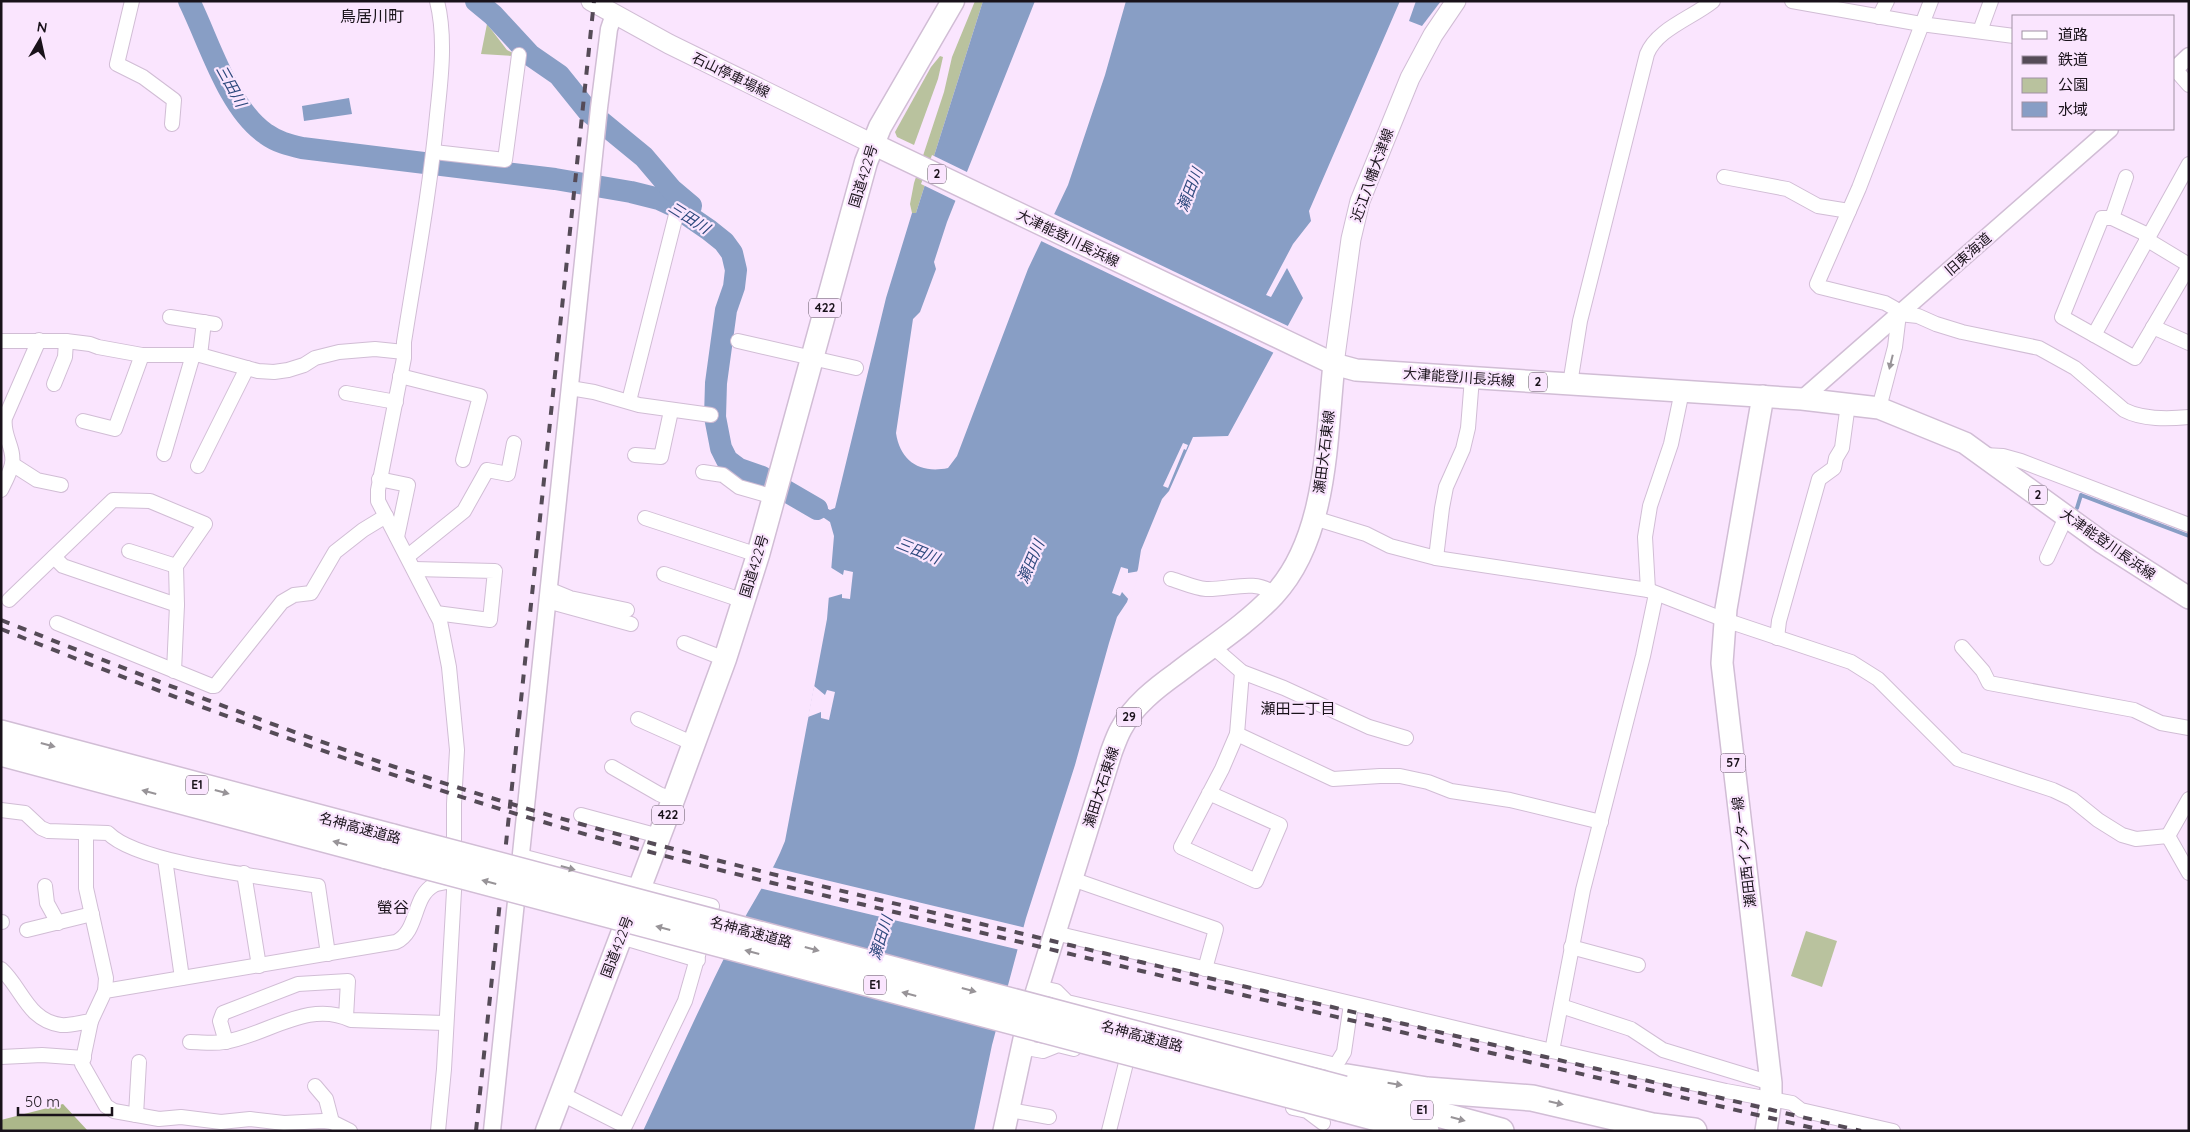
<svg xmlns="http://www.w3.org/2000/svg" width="2190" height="1132" viewBox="0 0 2190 1132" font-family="Quicksand,'Noto Sans JP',sans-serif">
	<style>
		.green { fill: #b9c29e }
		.forest { fill: #acb78a }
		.water { fill: #889ec5 }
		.pier { fill: #fae5fe }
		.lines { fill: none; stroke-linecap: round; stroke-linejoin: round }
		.stream { stroke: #889ec5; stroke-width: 4 }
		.river { stroke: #889ec5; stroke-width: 22 }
		.minor-casing { stroke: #d1bdd5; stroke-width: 16 }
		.tertiary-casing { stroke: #d1bdd5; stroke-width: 19 }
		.secondary-casing { stroke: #d1bdd5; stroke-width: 21 }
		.primary-casing { stroke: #d1bdd5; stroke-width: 24 }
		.trunk-casing { stroke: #d1bdd5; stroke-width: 25 }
		.motorway-casing { stroke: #d1bdd5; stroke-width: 28 }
		.minor { stroke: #fff; stroke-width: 14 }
		.tertiary { stroke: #fff; stroke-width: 16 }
		.secondary { stroke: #fff; stroke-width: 19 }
		.primary { stroke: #fff; stroke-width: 21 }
		.trunk { stroke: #fff; stroke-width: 22 }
		.motorway { stroke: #fff; stroke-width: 25 }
		.rail { stroke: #554b57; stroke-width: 4; stroke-dasharray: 9 9; stroke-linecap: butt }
		.motorway-bridge-casing { stroke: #d1bdd5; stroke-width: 28; stroke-linecap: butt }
		.motorway-bridge { stroke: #fff; stroke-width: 25 }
		.oneway { fill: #989498 }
		.labels { text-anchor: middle; stroke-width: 4.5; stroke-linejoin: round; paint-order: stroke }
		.shield { fill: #fae5fe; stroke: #5c515e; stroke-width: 1 }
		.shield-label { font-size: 12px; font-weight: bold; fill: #19121a }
		.street-label { font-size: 14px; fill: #19121a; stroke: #fae5fe }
		.water-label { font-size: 15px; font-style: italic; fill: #2e497d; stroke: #fae5fe }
		.neighbourhood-label { font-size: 15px; fill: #19121a; stroke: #fae5fe }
		.quarter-label { font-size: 16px; fill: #19121a; stroke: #fae5fe }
	</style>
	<rect width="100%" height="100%" fill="#fae5fe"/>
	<!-- green -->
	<g class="green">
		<path d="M975 1H983L916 213H912L910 204 914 183 944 92 952 57Z"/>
		<path d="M487 24 507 50 513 53V56L481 54Z"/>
		<path d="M940 56 943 57 938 79 914 145 897 137 895 132 931 67Z"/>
		<path d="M1806 931 1837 941 1822 987 1791 976Z"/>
	</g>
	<!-- forest -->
	<path class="forest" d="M63 1104 88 1131H1V1120Z"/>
	<!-- water -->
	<g class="water">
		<path d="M983 1H1035L947 222 934 262 936 269 920 312 913 319 896 433C900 461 920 474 948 468L957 456 1028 269 1068 185 1105 75 1126 1H1400L1309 211 1311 221 1293 244 1266 295 1271 297 1287 268 1303 298 1228 436 1193 437 1169 491 1162 499 1141 550 1138 569 1127 602 1117 617 1109 643 1075 765 1026 918 992 1045 974 1131H643C673 1066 702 1002 734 938 750 905 772 875 785 841L827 619 834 536 830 522 805 505 790 498 792 487 830 510 835 508 886 298 912 213H916Z"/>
		<path d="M1416 1H1441L1422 26 1409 21Z"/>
		<path d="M349 98 352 114 304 121 302 106Z"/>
	</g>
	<!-- pier -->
	<g class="pier">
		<path d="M932 155 969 173 958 202 921 184Z"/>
		<path d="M1052 213 1290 327 1276 354 1039 240Z"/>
		<path d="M1183 443 1188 445 1186 450 1184 449 1168 488 1163 486Z"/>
		<path d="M830 567 843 575 844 570 853 572 850 599 842 598V594L828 598Z"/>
		<path d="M1121 567 1128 569V573L1140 571 1130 601 1122 592 1120 596 1112 593Z"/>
		<path d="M814 686 825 695 827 690 835 692 829 720 821 718V712L808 717Z"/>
		<path d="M771 867 1026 928 1020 950 759 888Z"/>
	</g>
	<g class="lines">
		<!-- stream -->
		<path class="stream" d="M2077 508 2081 495 2189 536"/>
		<!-- river -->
		<g class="river">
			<path d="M189 1C209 41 228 108 266 134 277 142 289 145 302 148L555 179 631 192 659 199 674 206 709 230 724 242 732 253 736 270 734 287 726 310 716 383 715 417 721 448 727 460 739 469 762 477 817 509"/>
			<path d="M476 1 493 15 530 55 559 75 588 111 644 157 672 190 691 206"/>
		</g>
		<defs>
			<g id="minor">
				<path d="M132 1 117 64 143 77 174 100 172 124"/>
				<path d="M437 1C446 37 441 78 437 115 430 191 416 266 404 342V358L378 490V501L440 621 449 667 457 750 454 804V891L444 1069 438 1131"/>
				<path d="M1792 1 1921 24 2014 36"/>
				<path d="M1931 1 1859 188 1817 284 1820 287 1885 303 1894 308 1899 314 1918 316 1936 324 1962 332 2039 348 2075 368 2124 410C2143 420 2168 419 2189 417"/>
				<path d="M1879 17 1887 1"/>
				<path d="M1980 31 1991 1"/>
				<path d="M2174 68 2189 85"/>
				<path d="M434 152 505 160 519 55"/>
				<path d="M1724 177 1787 189 1818 206 1849 211"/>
				<path d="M2112 218 2126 177"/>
				<path d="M2148 235 2112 218H2102L2062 317 2135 358 2189 266"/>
				<path d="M2146 239 2189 265"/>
				<path d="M170 317 215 324"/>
				<path d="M2153 327 2189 343"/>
				<path d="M2094 335 2189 164"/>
				<path d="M1 341H66L90 344 98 347 142 355H200L258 371 274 372 288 370 304 365 315 358 339 352 375 349 404 352"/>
				<path d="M738 341 856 368"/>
				<path d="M200 355 204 322"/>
				<path d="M400 376 480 396 463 460"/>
				<path d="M54 384 65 357 66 341"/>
				<path d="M1570 384 1580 321 1647 54C1657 29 1692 18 1713 1"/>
				<path d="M570 388 594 392 639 405 711 415"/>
				<path d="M346 393 396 402"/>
				<path d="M629 401 676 215"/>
				<path d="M1879 408 1895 347 1899 314"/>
				<path d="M83 421 115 429 142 355"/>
				<path d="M164 454 193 355"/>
				<path d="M635 455 661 457 671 411"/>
				<path d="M1984 455 2003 456 2021 461 2189 525"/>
				<path d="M12 464 37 480 61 485"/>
				<path d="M198 466 247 368"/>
				<path d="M703 472 723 475 739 487 774 497"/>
				<path d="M379 479 408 485 397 537"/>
				<path d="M1 490C5 482 10 473 12 464 15 448 2 435 5 418L39 340"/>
				<path d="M645 518 758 555"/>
				<path d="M1314 518 1366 534 1390 546 1436 558 1648 590 1725 620 1851 662 1878 679 1958 759 2053 790 2072 799 2098 820 2122 835 2136 839 2168 836"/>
				<path d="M129 551 176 566"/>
				<path d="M408 556 464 511 487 470 508 474 514 443"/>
				<path d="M54 557 63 566 177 605"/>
				<path d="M1436 558 1442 508 1446 487 1463 449 1468 428 1472 378"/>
				<path d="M2047 558 2067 515"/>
				<path d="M414 569 495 571 490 620 436 613"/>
				<path d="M664 574 744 601"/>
				<path d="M1171 579C1182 582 1194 588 1206 589 1230 590 1254 578 1275 594"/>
				<path d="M548 589 570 598 627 610"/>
				<path d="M1648 590 1645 537 1650 506 1671 444 1682 391"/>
				<path d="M9 600 113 500 150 501 205 524 176 566 177 605 174 671"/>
				<path d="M547 601 631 624"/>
				<path d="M57 623 212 686H215L282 602 294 595 311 593 335 552 363 530 386 516"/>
				<path d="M1777 638 1779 621 1819 479 1834 468 1836 458 1842 448 1848 404"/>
				<path d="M684 643 725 659"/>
				<path d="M1212 646 1242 672 1284 688 1369 727 1406 738"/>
				<path d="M1962 647 1983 671 1989 683 2134 710 2161 723 2189 728"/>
				<path d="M1242 672 1237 734 1333 779 1380 776H1400L1428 782 1451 791 1510 800 1601 822"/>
				<path d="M638 719 694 744"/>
				<path d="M612 767 659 794 673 800"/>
				<path d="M1209 793 1280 825 1256 881 1181 847 1222 769 1237 734"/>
				<path d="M1 810 25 813 41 828 48 831 108 833C138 864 272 878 318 886L328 954"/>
				<path d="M581 815 659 836"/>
				<path d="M86 833V888L106 978 105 991"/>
				<path d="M2168 836 2189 799"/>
				<path d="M2168 836 2189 873"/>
				<path d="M521 856 712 906 685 1001 625 1126 562 1094"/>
				<path d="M165 859 182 978"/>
				<path d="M244 873 259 966"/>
				<path d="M1072 879 1216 929 1205 969"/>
				<path d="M45 886 47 903 58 923"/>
				<path d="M1 922H2"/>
				<path d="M27 930 92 914"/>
				<path d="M1055 933 1552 1051 1726 1091 1792 1103 1801 1110 1893 1131"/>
				<path d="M621 937 698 960"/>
				<path d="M1571 947 1638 965"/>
				<path d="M1 969C22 988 28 1021 61 1025 70 1026 82 1022 91 1021L105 991 396 942C419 931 412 897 434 885 440 882 448 882 454 881"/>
				<path d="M1038 987 1056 991 1067 1002 1336 1065"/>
				<path d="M1561 1006 1631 1029 1663 1050 1771 1083"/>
				<path d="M91 1021 82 1064 106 1106 114 1111 159 1119 181 1117 221 1122 250 1119 284 1123 323 1121 332 1122 350 1131"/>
				<path d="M190 1042C201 1042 213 1044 224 1042 266 1036 308 999 351 1020L445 1023"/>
				<path d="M226 1042 220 1021 223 1013 298 984 348 981 346 1017"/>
				<path d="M1021 1047 1043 1051 1058 1045 1074 1049"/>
				<path d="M1552 1051 1583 890 1643 656 1656 594"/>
				<path d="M1 1057 42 1055 84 1058"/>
				<path d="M1334 1074 1336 1065 1344 1052 1351 1004"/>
				<path d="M315 1086 326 1099 332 1122"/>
				<path d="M1293 1108 1307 1111 1323 1123"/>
				<path d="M1009 1110 1049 1117"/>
				<path d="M136 1115 139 1062"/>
				<path d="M1109 1131 1126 1063"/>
			</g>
			<g id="tertiary">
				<path d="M2174 70 2189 56"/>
				<path d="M1802 399 2110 129"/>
				<path d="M492 1131 599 108 609 29 614 14"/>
			</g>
			<g id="secondary">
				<path d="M591 1 669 44 873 144"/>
				<path d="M1334 364 1351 239 1360 201 1410 78 1433 35 1456 1"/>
			</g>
			<g id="primary">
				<path d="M873 144 1334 364 1356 370 1802 399 1879 408 1965 443 2103 543 2189 598"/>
				<path d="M1763 396 1726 609 1722 663 1771 1083V1099L1766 1131"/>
				<path d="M1004 1131 1029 1016 1111 753C1114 745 1117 736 1121 729 1133 706 1156 688 1177 673 1209 648 1246 625 1274 595 1328 537 1326 438 1334 364"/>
			</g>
			<path id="trunk" d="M547 1131 673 800 725 659 758 555 866 162 880 127 953 1"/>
			<g id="motorway">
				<path d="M1 733 393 837"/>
				<path d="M1 753 387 856"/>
				<path d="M1347 1077 1427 1090 1532 1098 1652 1126 1694 1131"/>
				<path d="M1356 1092 1501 1131"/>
				<path d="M1339 1108 1426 1131"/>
			</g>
		</defs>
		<!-- minor casing -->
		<use href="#minor" class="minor-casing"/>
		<!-- tertiary casing -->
		<use href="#tertiary" class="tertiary-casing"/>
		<!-- secondary casing -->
		<use href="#secondary" class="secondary-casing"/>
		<!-- primary casing -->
		<use href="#primary" class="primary-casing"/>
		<!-- trunk casing -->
		<use href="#trunk" class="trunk-casing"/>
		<!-- motorway casing -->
		<use href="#motorway" class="motorway-casing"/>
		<!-- minor -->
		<use href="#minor" class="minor"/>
		<!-- tertiary -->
		<use href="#tertiary" class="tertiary"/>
		<!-- secondary -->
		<use href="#secondary" class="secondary"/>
		<!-- primary -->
		<use href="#primary" class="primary"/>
		<!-- trunk -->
		<use href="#trunk" class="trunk"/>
		<!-- motorway -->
		<use href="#motorway" class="motorway"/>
		<!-- rail -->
		<g class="rail">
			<path d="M1 620C161 683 320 745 485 796 658 849 834 889 1011 931 1294 999 1578 1064 1861 1131"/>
			<path d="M1 629C184 702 368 771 557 826 700 868 846 900 991 935 1269 1002 1548 1066 1826 1131"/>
			<path d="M476 1131 594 1"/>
		</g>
		<defs>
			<g id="motorway-bridge">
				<path d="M393 837 1344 1089"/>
				<path d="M387 856 1339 1108"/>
			</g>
		</defs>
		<!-- motorway-bridge casing -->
		<use href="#motorway-bridge" class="motorway-bridge-casing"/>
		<!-- motorway-bridge -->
		<use href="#motorway-bridge" class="motorway-bridge"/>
	</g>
	<!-- one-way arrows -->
	<defs><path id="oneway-solid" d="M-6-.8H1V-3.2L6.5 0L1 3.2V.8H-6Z" transform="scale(1.25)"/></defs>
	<g class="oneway">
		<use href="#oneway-solid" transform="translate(1891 362) rotate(104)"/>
		<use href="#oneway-solid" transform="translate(48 745) rotate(15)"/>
		<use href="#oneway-solid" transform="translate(149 792) rotate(-165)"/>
		<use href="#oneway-solid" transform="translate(222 792) rotate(15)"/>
		<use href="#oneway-solid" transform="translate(340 843) rotate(-165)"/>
		<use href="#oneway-solid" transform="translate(568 868) rotate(15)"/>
		<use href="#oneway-solid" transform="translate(489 882) rotate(-165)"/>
		<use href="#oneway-solid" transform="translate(663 928) rotate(-165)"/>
		<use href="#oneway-solid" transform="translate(812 949) rotate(15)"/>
		<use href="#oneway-solid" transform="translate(752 952) rotate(-165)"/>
		<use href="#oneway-solid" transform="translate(969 990) rotate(15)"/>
		<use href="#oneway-solid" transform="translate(909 994) rotate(-165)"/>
		<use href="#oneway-solid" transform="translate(1395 1084) rotate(9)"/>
		<use href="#oneway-solid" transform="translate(1556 1103) rotate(13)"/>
		<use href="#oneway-solid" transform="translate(1458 1119) rotate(15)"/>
	</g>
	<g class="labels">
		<!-- shield labels -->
		<g class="shield">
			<rect x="928" y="164.5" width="18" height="19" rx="4"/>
			<rect x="809" y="298.5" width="32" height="19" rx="4"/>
			<rect x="1529" y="372.5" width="18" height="19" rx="4"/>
			<rect x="2029" y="485.5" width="18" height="19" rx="4"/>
			<rect x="1116.5" y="707.5" width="25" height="19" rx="4"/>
			<rect x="1720.5" y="753.5" width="25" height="19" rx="4"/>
			<rect x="186" y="775.5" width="22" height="19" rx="4"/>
			<rect x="652" y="805.5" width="32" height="19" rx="4"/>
			<rect x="864" y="975.5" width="22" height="19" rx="4"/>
			<rect x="1411" y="1100.5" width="22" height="19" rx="4"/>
		</g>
		<g class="shield-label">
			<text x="937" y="178">2</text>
			<text x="825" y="312">422</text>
			<text x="1538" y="386">2</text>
			<text x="2038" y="499">2</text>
			<text x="1129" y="721">29</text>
			<text x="1733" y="767">57</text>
			<text x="197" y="789">E1</text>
			<text x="668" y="819">422</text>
			<text x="875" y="989">E1</text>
			<text x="1422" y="1114">E1</text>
		</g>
		<!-- street labels -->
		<g class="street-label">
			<text transform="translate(731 75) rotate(26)" y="5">石山停車場線</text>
			<text transform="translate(1372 175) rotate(-70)" y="5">近江八幡大津線</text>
			<text transform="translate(863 176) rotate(-73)" y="5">国道422号</text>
			<text transform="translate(1068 238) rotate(26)" y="5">大津能登川長浜線</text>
			<text transform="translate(1968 254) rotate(-41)" y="5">旧東海道</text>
			<text transform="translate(1459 377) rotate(4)" y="5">大津能登川長浜線</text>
			<text transform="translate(1324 452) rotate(-83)" y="5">瀬田大石東線</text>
			<text transform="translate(2108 544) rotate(35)" y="5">大津能登川長浜線</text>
			<text transform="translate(754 566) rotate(-73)" y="5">国道422号</text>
			<text transform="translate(1101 787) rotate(-72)" y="5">瀬田大石東線</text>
			<text transform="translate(360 828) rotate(15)" y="5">名神高速道路</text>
			<text transform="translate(1744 852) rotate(-97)" y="5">瀬田西インター線</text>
			<text transform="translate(751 932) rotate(15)" y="5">名神高速道路</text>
			<text transform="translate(617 947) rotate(-69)" y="5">国道422号</text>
			<text transform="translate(1142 1036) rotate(15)" y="5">名神高速道路</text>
		</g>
		<!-- water labels -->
		<g class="water-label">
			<text transform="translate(231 86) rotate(61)" y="5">三田川</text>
			<text transform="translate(1190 190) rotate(-69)" y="5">瀬田川</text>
			<text transform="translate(689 218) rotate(32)" y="5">三田川</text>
			<text transform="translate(918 551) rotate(22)" y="5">三田川</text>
			<text transform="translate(1031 562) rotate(-67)" y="5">瀬田川</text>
			<text transform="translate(881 938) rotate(-73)" y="5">瀬田川</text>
		</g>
		<!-- neighbourhood labels -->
		<g class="neighbourhood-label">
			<text x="1298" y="714">瀬田二丁目</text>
		</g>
		<!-- quarter labels -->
		<g class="quarter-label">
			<text x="372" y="22">鳥居川町</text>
			<text x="393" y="913">螢谷</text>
		</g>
	</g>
	<!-- border -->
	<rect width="2190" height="1132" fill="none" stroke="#19121a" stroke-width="5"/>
	<!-- legend -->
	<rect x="2012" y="15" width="162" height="115" fill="#fae5fe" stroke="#a091a3"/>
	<rect x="2022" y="31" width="25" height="8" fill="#ffffff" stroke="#a091a3"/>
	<text x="2058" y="40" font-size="15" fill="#19121a">道路</text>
	<rect x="2022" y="56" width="25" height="8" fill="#554b57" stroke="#a091a3"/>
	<text x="2058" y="65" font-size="15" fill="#19121a">鉄道</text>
	<rect x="2022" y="78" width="25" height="15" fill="#b9c29e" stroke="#a091a3"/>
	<text x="2058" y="90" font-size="15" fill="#19121a">公園</text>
	<rect x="2022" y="102" width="25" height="15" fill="#889ec5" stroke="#a091a3"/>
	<text x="2058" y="115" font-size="15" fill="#19121a">水域</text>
	<!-- north arrow -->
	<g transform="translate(40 40) rotate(9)" stroke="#fae5fe" stroke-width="4" paint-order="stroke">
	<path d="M0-4L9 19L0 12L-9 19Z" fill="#19121a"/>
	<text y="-8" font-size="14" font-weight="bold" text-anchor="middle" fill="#19121a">N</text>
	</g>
	<!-- scale -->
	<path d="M18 1107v8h94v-8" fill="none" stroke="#19121a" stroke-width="2.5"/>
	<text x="25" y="1107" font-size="15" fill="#19121a" stroke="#fae5fe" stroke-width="4" paint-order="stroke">50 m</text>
</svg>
